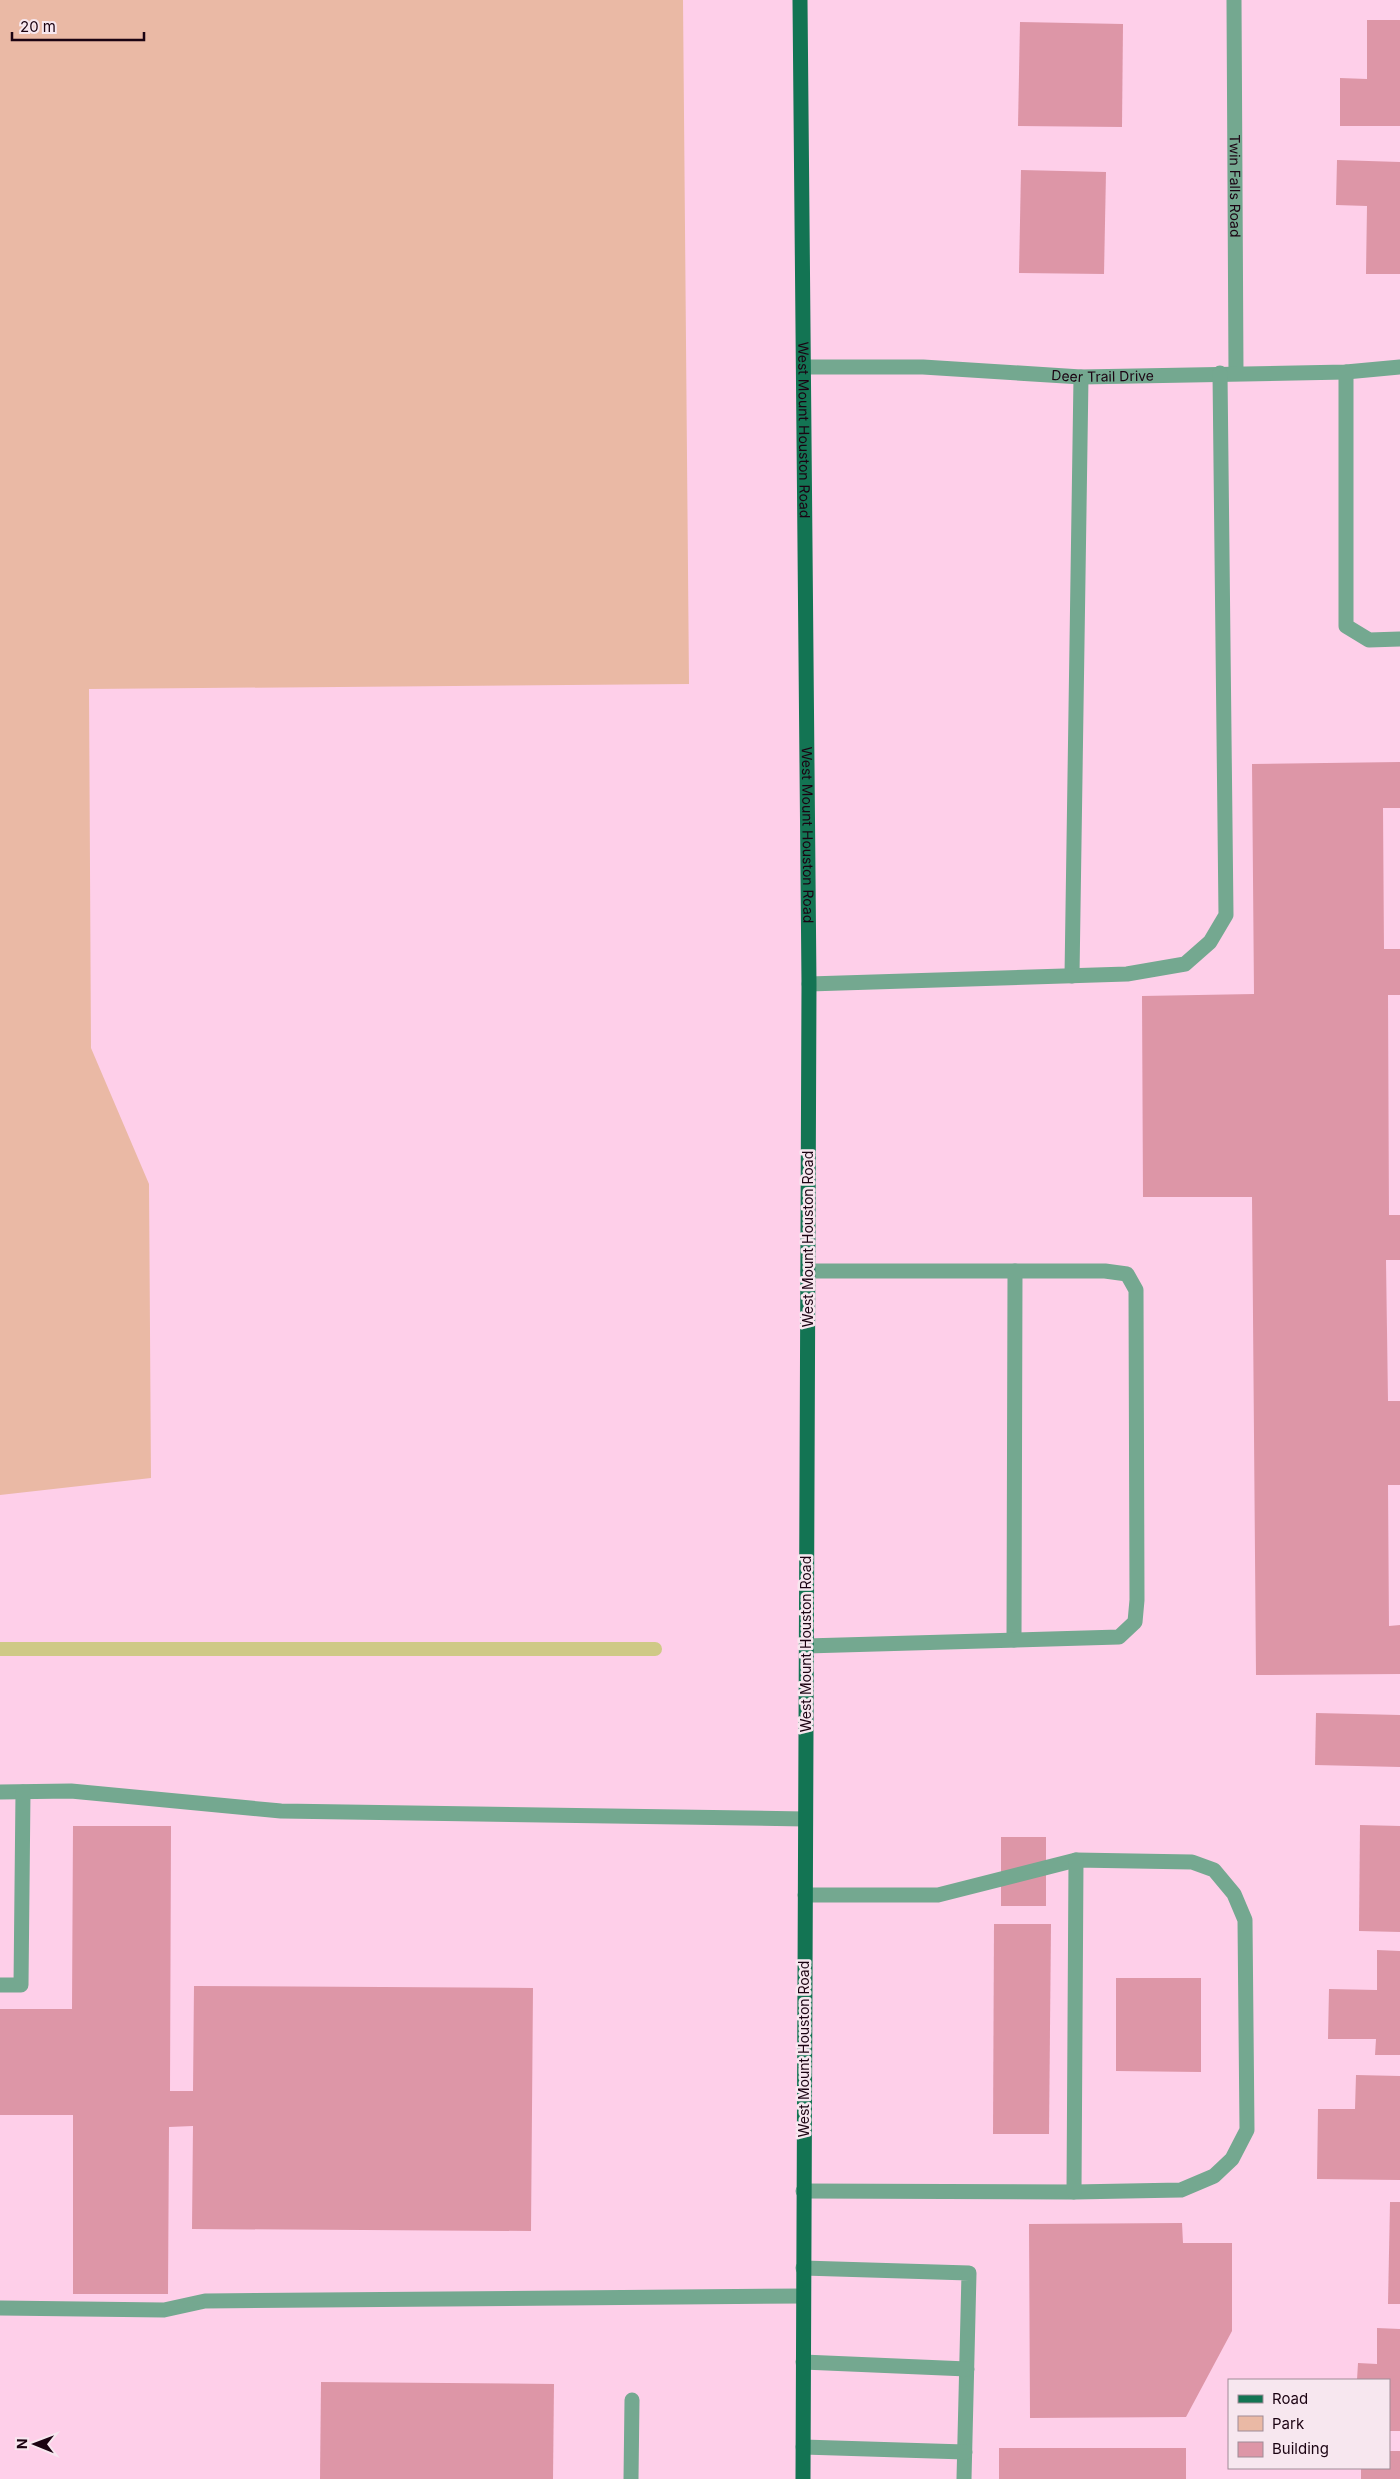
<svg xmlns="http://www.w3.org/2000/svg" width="1400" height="2479" viewBox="0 0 1400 2479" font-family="Inter,sans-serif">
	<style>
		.green { fill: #eab9a5 }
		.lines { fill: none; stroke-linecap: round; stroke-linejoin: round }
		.stream { stroke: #cfc986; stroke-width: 14 }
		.building { fill: #dd96a7 }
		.minor { stroke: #74a890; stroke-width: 15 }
		.major { stroke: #137453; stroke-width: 15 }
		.labels { text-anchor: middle; stroke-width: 5; stroke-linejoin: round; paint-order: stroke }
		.street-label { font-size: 14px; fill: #1b0312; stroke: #f7e7ef }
	</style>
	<rect width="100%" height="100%" fill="#fecfe9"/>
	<!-- green -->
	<path class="green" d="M0 0H683L689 684 89 689 91 1048 149 1184 151 1478 0 1495Z"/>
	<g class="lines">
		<!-- stream -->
		<path class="stream" d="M0 1649H655"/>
	</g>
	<!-- building -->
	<g class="building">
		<path d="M1367 20H1400V126H1340V78L1367 79Z"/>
		<path d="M1020 22 1123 24 1122 127 1018 126Z"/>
		<path d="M1337 160 1400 162V274H1366L1367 206 1336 205Z"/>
		<path d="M1021 170 1106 172 1104 274 1019 273Z"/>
		<path d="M1400 762V808H1383L1384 949H1400V995H1388L1389 1215H1400V1260H1386L1388 1401H1400V1485H1388L1389 1626 1400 1625V1674L1256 1675 1252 1197H1143L1142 996 1254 994 1252 764Z"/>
		<path d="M1316 1713 1400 1715V1767L1315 1765Z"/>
		<path d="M1360 1825 1400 1826V1932L1359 1931Z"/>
		<path d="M73 1826H171L170 2091H193L194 1986 533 1988 531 2231 192 2229 193 2126 169 2127 168 2294H73V2115H0V2009H72Z"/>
		<rect x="1001" y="1837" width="45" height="69"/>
		<path d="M994 1924H1051L1049 2134H993Z"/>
		<path d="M1377 1950 1400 1951V2055H1375L1376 2039H1328L1329 1989 1377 1990Z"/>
		<path d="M1116 1978H1201V2072L1116 2071Z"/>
		<path d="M1356 2075 1400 2076V2180L1317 2179 1318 2109H1355Z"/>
		<path d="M1390 2202H1400V2304H1388Z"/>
		<path d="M1182 2223 1183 2243H1232V2331L1186 2417 1030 2418 1029 2224Z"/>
		<path d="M1377 2328 1400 2329V2431H1389V2380H1357L1358 2363 1377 2364Z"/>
		<path d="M321 2382 554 2384 553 2479H320Z"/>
		<rect x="999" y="2448" width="187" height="31"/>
		<path d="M1389 2451H1400V2479H1361V2468H1389Z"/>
	</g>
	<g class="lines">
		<!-- minor -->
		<g class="minor">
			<path id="s1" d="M1234 0 1236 372"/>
			<path id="s2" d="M805 367H923L1081 377 1346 372 1400 367"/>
			<path d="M1346 372V626L1369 640 1400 639"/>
			<path d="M1072 976 1081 377"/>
			<path d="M809 984 1127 974 1185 964 1210 942 1226 915 1220 373"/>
			<path d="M1014 1640 1015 1271"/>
			<path d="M806 1646 1119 1637 1135 1622 1137 1600 1136 1290 1127 1274 1105 1271H808"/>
			<path d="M0 1792 71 1791 281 1811 805 1819"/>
			<path d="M0 1985H21L23 1792"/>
			<path d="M803 2191 1074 2192 1181 2190 1214 2176 1232 2159 1247 2130 1245 1920 1234 1894 1214 1870 1192 1862 1076 1860 938 1895H805"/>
			<path d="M1074 2192 1076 1860"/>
			<path d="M803 2268 969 2273 964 2479"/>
			<path d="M0 2308 164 2310 205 2301 803 2296"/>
			<path d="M803 2362 967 2369"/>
			<path d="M803 2447 965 2452"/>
			<path d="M631 2479 632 2400"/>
		</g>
		<!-- major -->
		<path class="major" id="s3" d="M800 0 809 984 803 2479"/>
	</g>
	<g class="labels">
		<!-- street labels -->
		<g class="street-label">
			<text dy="5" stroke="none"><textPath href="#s1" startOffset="186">Twin Falls Road</textPath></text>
			<text dy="5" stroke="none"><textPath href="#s2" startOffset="298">Deer Trail Drive</textPath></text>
			<text dy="5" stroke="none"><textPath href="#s3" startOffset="430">West Mount Houston Road</textPath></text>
			<text dy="5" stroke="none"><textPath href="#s3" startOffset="835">West Mount Houston Road</textPath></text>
			<text transform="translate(808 1239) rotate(-90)" y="5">West Mount Houston Road</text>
			<text transform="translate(806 1644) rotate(-90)" y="5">West Mount Houston Road</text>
			<text transform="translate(804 2049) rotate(-90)" y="5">West Mount Houston Road</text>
		</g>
	</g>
	<!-- legend -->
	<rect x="1228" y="2379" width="162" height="90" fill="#f7e7ef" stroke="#9f8c97"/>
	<rect x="1238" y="2395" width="25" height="8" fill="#137453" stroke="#9f8c97"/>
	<text x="1272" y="2404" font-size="15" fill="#1b0312">Road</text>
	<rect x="1238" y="2416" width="25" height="15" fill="#eab9a5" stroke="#9f8c97"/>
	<text x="1272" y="2429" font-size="15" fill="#1b0312">Park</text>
	<rect x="1238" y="2442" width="25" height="15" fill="#dd96a7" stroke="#9f8c97"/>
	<text x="1272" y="2454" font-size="15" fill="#1b0312">Building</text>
	<!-- north arrow -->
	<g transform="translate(35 2444) rotate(271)" stroke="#f7e7ef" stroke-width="4" paint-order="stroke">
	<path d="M0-4L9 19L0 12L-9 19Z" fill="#1b0312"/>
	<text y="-8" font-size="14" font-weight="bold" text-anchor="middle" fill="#1b0312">N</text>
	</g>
	<!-- scale -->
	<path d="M12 32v8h132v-8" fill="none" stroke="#1b0312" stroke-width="2.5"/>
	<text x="20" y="32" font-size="15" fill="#1b0312" stroke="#f7e7ef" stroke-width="4" paint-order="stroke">20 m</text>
</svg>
